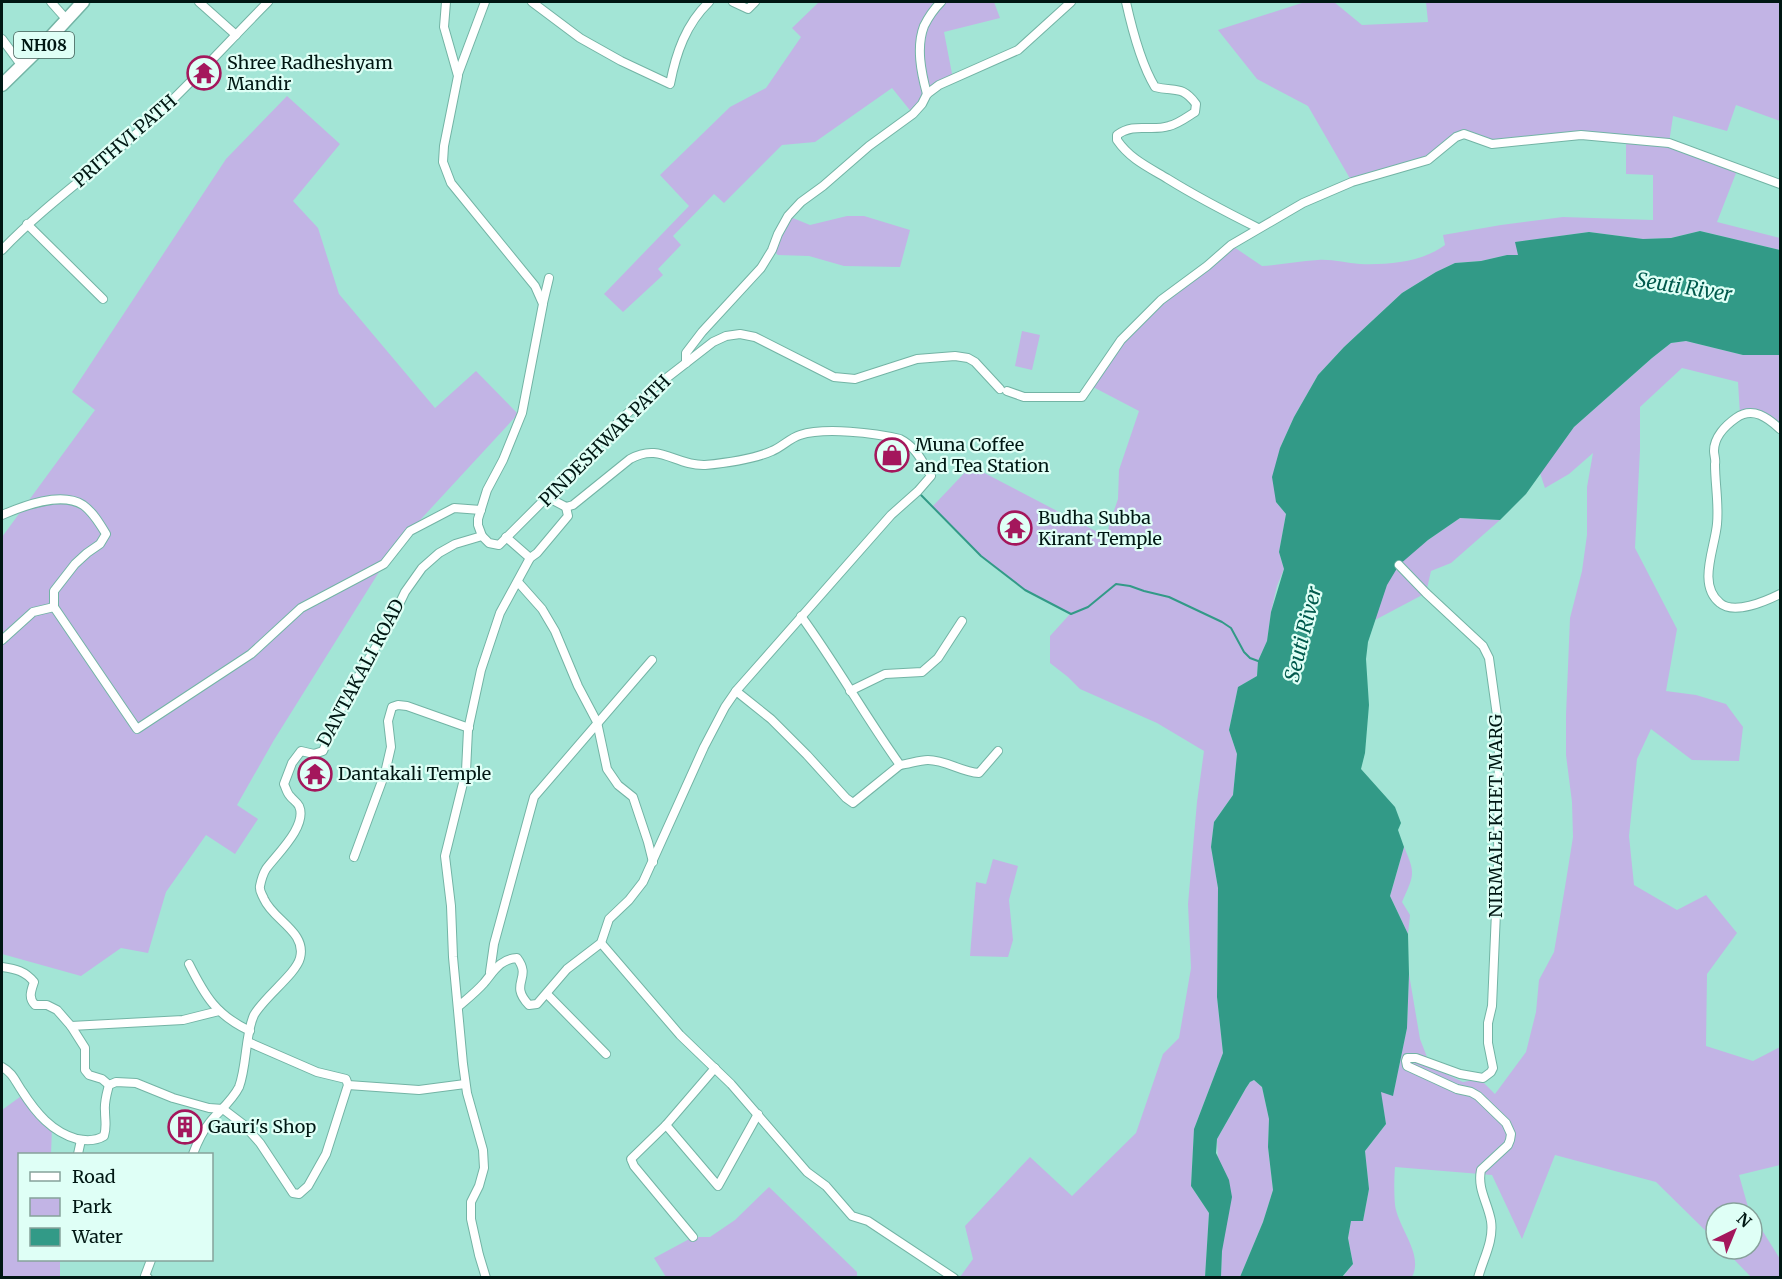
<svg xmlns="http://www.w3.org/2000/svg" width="1782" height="1279" viewBox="0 0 1782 1279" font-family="Merriweather,serif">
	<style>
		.green { fill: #c2b4e5 }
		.water { fill: #329a87 }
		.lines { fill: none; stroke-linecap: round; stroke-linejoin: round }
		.stream { stroke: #329a87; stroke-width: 2 }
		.minor-casing { stroke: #73b4a5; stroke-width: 10 }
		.primary-casing { stroke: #73b4a5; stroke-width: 15 }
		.minor { stroke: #fff; stroke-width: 8 }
		.primary { stroke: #fff; stroke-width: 12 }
		.labels { text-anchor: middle; stroke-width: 4.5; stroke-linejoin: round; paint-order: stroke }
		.shield { fill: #dffff6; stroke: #435d57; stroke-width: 1.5 }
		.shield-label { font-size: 16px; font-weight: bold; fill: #001713 }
		.poi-label { font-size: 18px; fill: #001713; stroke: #dffff6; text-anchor: start }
		.street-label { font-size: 18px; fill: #001713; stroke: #dffff6 }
		.water-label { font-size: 20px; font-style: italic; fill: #00594c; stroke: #dffff6 }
	</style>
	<rect width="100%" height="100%" fill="#a3e5d6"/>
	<!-- green -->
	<g class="green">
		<path d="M819 2H994L1000 18 944 32 953 79 939 85 913 114 892 88 815 142 782 145 724 203 714 194 673 236 681 245 658 269 663 275 623 312 604 294 689 206 660 175 730 107 766 88 801 37 792 28Z"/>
		<path d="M1305 2H1334L1362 25 1428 22 1426 2H1780V121L1736 105 1727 131 1673 116 1669 143 1738 168 1717 222 1780 238V250L1700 231 1671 238 1643 239 1589 232 1516 242 1519 255H1507L1481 261 1455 263 1436 272 1402 293 1344 347 1318 375 1294 417 1280 448 1276 502 1286 514 1279 552 1284 569 1277 586 1271 612 1267 641 1258 661 1257 676 1238 687 1229 730 1237 754 1233 795 1214 822 1211 847 1218 888 1217 997 1223 1053 1194 1129 1191 1186 1209 1213 1205 1277H960L973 1259 965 1226 1030 1157 1072 1196 1136 1133 1163 1054 1179 1038 1191 968 1188 904 1197 802 1204 751 1157 723 1080 689 1068 677 1050 663V636L1070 614 1025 590 981 556 932 507 971 466 1107 537 1109 525 1118 499 1119 470 1139 411 1095 388H1088L1107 358 1161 300 1231 245 1262 266C1280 265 1299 261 1318 260 1332 259 1346 263 1360 264 1389 265 1422 262 1445 245L1443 235 1501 225 1563 217 1653 220V175L1626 174V139L1581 135 1492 144 1464 134 1428 160 1352 182 1308 106 1257 79 1218 30Z"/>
		<path d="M287 96 340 144 293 201 318 228 339 294 435 408 476 371 518 414 410 531 384 564 274 740 237 805 258 819 235 854 206 835 166 892 148 953 121 948 81 976 2 954V537L95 410 72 392 226 159Z"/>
		<path d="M788 216 810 225 847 216H864L910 230 900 267 844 266 809 256 778 255 772 250Z"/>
		<path d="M1022 331 1040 335 1032 370 1015 366Z"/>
		<path d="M1686 341 1743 355H1780V429L1760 414 1740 415 1738 382 1682 368 1640 407V450L1635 548 1677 629 1666 691 1696 695 1726 704 1743 727 1739 761 1692 760 1651 729 1637 759 1629 836 1634 885 1677 910 1706 895 1737 933 1707 974 1706 1046 1753 1061 1780 1047V1165L1739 1175 1748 1207 1751 1213H1716V1241L1656 1182 1555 1155 1522 1239 1492 1175 1395 1167C1394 1179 1394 1193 1395 1205 1398 1228 1424 1254 1412 1277L1342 1278 1353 1264 1348 1238 1351 1221H1363L1369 1189 1365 1151 1386 1124 1380 1091 1393 1095 1407 1028 1409 974 1420 1039 1427 1057 1448 1075 1463 1082 1480 1079 1495 1094 1526 1052 1536 1012 1539 980 1554 952 1565 887 1573 837 1572 802 1566 755V715L1570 618 1582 571 1587 535V487L1593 453 1569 474 1545 488 1540 473 1574 427 1652 358 1671 343Z"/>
		<path d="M1460 518 1500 520 1451 563 1431 571 1426 593 1375 620C1381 602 1386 579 1400 564 1417 546 1440 532 1460 518Z"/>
		<path d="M1404 847C1416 874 1414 875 1402 902L1410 915 1408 934 1390 896Z"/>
		<path d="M993 859 1018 866 1009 900 1013 940 1008 957 970 956 976 882 986 884Z"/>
		<path d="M1254 1080 1262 1087 1269 1119 1268 1147 1273 1190 1263 1222 1240 1277H1221L1222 1251 1217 1139 1246 1088 1250 1082Z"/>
		<path d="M24 1094 52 1127 51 1154H20V1260H60V1277H2V1110Z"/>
		<path d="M769 1187 857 1272V1277H666L654 1258 693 1237H710L735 1220Z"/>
		<path d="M1752 1214 1780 1259V1277H1751L1724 1249H1752Z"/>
	</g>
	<!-- water -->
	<path class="water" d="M1700 231 1780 250V355H1743L1686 341 1671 343 1652 358 1574 427 1526 494 1500 520 1460 518 1428 540 1399 565 1387 585 1368 642 1366 659 1369 705 1365 753 1361 769 1395 807 1401 823 1398 830 1404 847 1390 896 1408 934 1409 974 1407 1028 1393 1096 1381 1092 1386 1124 1365 1151 1369 1189 1363 1221H1351L1348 1238 1353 1264 1342 1277H1240L1263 1222 1273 1190 1268 1147 1269 1119 1262 1087 1254 1080 1250 1082 1246 1088 1217 1139 1216 1153 1229 1180 1232 1197 1222 1251 1221 1277H1205L1209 1213 1191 1186 1194 1129 1223 1053 1217 997 1218 888 1211 847 1214 822 1233 795 1237 754 1229 730 1238 687 1257 676 1258 661 1267 641 1271 612 1284 569 1279 552 1286 514 1276 502 1272 477 1280 448 1294 417 1318 375 1344 347 1402 293 1436 272 1455 263 1481 261 1507 255H1518L1515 242 1589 232 1643 239 1671 238Z"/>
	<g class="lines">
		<!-- stream -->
		<path class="stream" d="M921 495 981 556 1025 590 1071 614 1088 607 1116 584 1130 586 1144 591 1169 597 1222 622 1231 628 1244 652 1250 658 1258 661"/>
		<defs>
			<g id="minor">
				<path d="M51 2 67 20"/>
				<path d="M199 2 236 35"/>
				<path d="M446 2 444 27 458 76 444 146 443 162 451 183 535 286 543 304 522 413 503 460 487 490 478 519V525L482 536"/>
				<path d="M532 2 580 38 621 61 670 84C676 53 686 24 709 2"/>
				<path d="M733 2 748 9 755 2"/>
				<path d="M1126 2C1132 29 1141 64 1155 87 1175 92 1182 85 1196 104L1195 112C1187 117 1178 124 1169 126 1150 132 1135 122 1117 135V140C1130 159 1148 167 1168 179 1197 197 1228 213 1258 228"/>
				<path d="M2 39 22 66"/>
				<path d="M458 74 485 2"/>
				<path d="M927 94C921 72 916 47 924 26 928 18 935 8 941 2"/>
				<path d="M27 224 103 299"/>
				<path d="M2 250C46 204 99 168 146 125 189 86 227 43 268 2"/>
				<path d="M543 303 549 278"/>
				<path d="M686 363V353L702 332 761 268 772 250 778 234 788 216 801 202 823 186 869 146 913 114 922 104 927 94 939 85 1018 50 1071 2"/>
				<path d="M1007 391 1024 397H1082L1121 340 1161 300 1207 266 1231 245 1303 203 1352 182 1428 160 1456 137 1464 134 1492 144 1581 135 1669 143 1780 184"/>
				<path d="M1780 429C1768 418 1753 406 1736 418 1726 425 1714 437 1714 451 1714 455 1716 460 1715 464 1715 484 1719 504 1717 524 1715 548 1697 585 1720 603 1734 615 1766 601 1780 594"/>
				<path d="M2 515C23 506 61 491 83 505 93 512 100 524 106 534L100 544 87 553 75 564 54 591V607L137 729 251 654 301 608 384 564 410 531 454 508 481 510"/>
				<path d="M506 537 530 558"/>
				<path d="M1399 565 1426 593 1483 646 1489 658 1499 730 1498 865 1492 1006 1488 1023V1043L1493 1068 1491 1072 1483 1078 1460 1074 1416 1058H1407L1406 1061 1407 1066 1457 1089 1471 1092 1478 1096 1506 1123 1511 1134 1510 1140 1508 1145 1481 1170C1477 1189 1488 1203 1491 1221 1494 1241 1483 1259 1478 1278"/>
				<path d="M518 582 542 609 555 631 578 686 597 722 607 769 618 785 633 797 648 842 653 862"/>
				<path d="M801 616C836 664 865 716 900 765 909 764 919 760 928 760 946 760 961 772 979 773L998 751"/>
				<path d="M2 640 33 612 54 607"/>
				<path d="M736 691 771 719 807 755 846 798 853 803 900 765"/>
				<path d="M850 691 885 674 922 672 938 658 962 621"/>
				<path d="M354 857 385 773 391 747 388 721 392 707 398 705 407 706 469 728"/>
				<path d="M601 943 680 1035 731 1084 807 1172 826 1186 852 1216 868 1221 954 1278"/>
				<path d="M189 964C205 996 216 1015 250 1031"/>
				<path d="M2 967C16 969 25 971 34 982 31 991 28 998 35 1005H47L57 1010 71 1026 85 1048V1070L89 1075 102 1079 109 1085"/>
				<path d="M490 972 494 944 534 797 652 660"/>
				<path d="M547 994 606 1054"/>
				<path d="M459 1006C467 999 476 992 484 983 494 971 500 959 517 958 533 979 508 983 529 1005L537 1004 567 969 601 943 609 919 629 900 643 882 704 747 725 707 736 691 891 515 918 491 931 476C922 461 916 447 900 439 875 433 825 427 800 435 790 438 782 447 772 451 752 460 726 463 705 465 675 466 660 442 630 459L573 505 566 507 547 497"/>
				<path d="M71 1026 183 1020 219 1011"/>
				<path d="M2 1067C13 1073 15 1081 22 1091 36 1113 52 1132 77 1139 87 1141 96 1141 104 1136 107 1127 105 1121 105 1111 104 1102 107 1093 109 1085L116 1082 136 1083 173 1098 209 1108 223 1109 244 1125 260 1143 293 1193 299 1194 308 1186 326 1154 348 1085 346 1079 317 1072 248 1042"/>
				<path d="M348 1085 419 1090 465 1084"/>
				<path d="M666 1125 718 1186 758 1114"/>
				<path d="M78 1154 81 1140"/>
				<path d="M193 1154C197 1143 202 1132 210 1122 219 1111 232 1101 239 1087 247 1066 245 1034 254 1015 264 997 296 974 300 958 307 932 273 920 264 899 262 894 259 891 260 886 261 881 263 874 266 869 276 855 308 826 299 806 297 802 293 800 290 796 287 793 286 788 284 784L292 763 301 751 314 754 323 751 347 695 389 625 405 592 422 568 439 553 455 544 482 536 489 543 499 545 547 497 609 431 655 387 713 342 726 336 740 334 755 337 834 377 855 379 917 359 955 356 968 358 975 362 1000 389"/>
				<path d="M693 1237 634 1166 631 1159 666 1125 715 1068"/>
				<path d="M148 1278 145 1276 151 1260"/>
				<path d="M486 1278 479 1255 471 1219V1202L479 1186 484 1168 483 1150 467 1093 463 1064 453 957 451 906 445 856 466 771 468 730 481 670 500 613 530 558 537 553 568 516 566 507"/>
			</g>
			<path id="primary" d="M2 85 47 41 83 2"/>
		</defs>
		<!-- minor casing -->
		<use href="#minor" class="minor-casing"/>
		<!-- primary casing -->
		<use href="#primary" class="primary-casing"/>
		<!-- minor -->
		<use href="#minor" class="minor"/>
		<!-- primary -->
		<use href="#primary" class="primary"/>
	</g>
	<!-- icons -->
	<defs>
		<symbol id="temple-ring" viewBox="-11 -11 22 22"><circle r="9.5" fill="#dffff6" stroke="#a4175c" stroke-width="1.5"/><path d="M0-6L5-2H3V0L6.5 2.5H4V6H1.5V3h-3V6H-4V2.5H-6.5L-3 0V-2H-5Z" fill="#a4175c"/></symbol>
		<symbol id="shop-ring" viewBox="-11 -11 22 22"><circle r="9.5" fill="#dffff6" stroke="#a4175c" stroke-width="1.5"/><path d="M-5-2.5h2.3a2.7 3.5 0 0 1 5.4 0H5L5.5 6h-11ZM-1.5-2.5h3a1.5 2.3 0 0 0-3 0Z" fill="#a4175c"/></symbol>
		<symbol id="building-ring" viewBox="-11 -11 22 22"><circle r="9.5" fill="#dffff6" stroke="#a4175c" stroke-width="1.5"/><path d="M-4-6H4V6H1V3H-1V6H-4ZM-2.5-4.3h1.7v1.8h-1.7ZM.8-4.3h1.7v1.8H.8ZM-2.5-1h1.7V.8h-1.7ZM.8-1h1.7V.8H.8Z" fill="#a4175c"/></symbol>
	</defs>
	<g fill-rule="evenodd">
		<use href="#temple-ring" x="185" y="54" width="38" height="38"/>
		<use href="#shop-ring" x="873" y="436" width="38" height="38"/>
		<use href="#temple-ring" x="996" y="509" width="38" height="38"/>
		<use href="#temple-ring" x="296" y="755" width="38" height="38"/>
		<use href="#building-ring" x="166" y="1108" width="38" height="38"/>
	</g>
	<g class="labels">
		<!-- shield labels -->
		<rect class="shield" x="14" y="32" width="60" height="26" rx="4.5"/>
		<g class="shield-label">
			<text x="44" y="51">NH08</text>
		</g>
		<!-- poi labels -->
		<g class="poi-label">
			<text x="227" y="69">Shree Radheshyam<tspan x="227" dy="21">Mandir</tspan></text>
			<text x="915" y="451">Muna Coffee<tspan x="915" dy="21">and Tea Station</tspan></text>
			<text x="1038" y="524">Budha Subba<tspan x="1038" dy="21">Kirant Temple</tspan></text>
			<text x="338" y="780">Dantakali Temple</text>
			<text x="208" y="1133">Gauri's Shop</text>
		</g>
		<!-- street labels -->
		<g class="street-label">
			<text transform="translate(125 141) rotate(-41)" y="6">PRITHVI PATH</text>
			<text transform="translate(605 441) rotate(-45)" y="6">PINDESHWAR PATH</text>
			<text transform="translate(361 673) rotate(-62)" y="6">DANTAKALI ROAD</text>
			<text transform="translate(1496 816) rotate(-90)" y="6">NIRMALE KHET MARG</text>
		</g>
		<!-- water labels -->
		<g class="water-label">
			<text transform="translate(1684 287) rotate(9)" y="7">Seuti River</text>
			<text transform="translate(1303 634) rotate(-76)" y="7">Seuti River</text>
		</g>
	</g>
	<!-- border -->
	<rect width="1782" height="1279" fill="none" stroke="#001713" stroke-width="6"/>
	<!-- legend -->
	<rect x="18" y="1153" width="195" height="108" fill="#dffff6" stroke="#86a29b" stroke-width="1.5"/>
	<rect x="30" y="1172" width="30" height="9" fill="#ffffff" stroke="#86a29b" stroke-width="1.5"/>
	<text x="72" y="1183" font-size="18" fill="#001713">Road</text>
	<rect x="30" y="1198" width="30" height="18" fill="#c2b4e5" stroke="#86a29b" stroke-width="1.5"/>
	<text x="72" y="1213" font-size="18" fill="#001713">Park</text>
	<rect x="30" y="1228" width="30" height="18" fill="#329a87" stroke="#86a29b" stroke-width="1.5"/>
	<text x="72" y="1243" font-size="18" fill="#001713">Water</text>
	<!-- north arrow -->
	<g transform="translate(1734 1231) rotate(43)"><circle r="28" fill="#dffff6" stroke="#86a29b" stroke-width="1.5"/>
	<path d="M0-4.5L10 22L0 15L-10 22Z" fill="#a4175c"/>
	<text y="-9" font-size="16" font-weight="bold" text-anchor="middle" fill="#001713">N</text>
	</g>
</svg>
